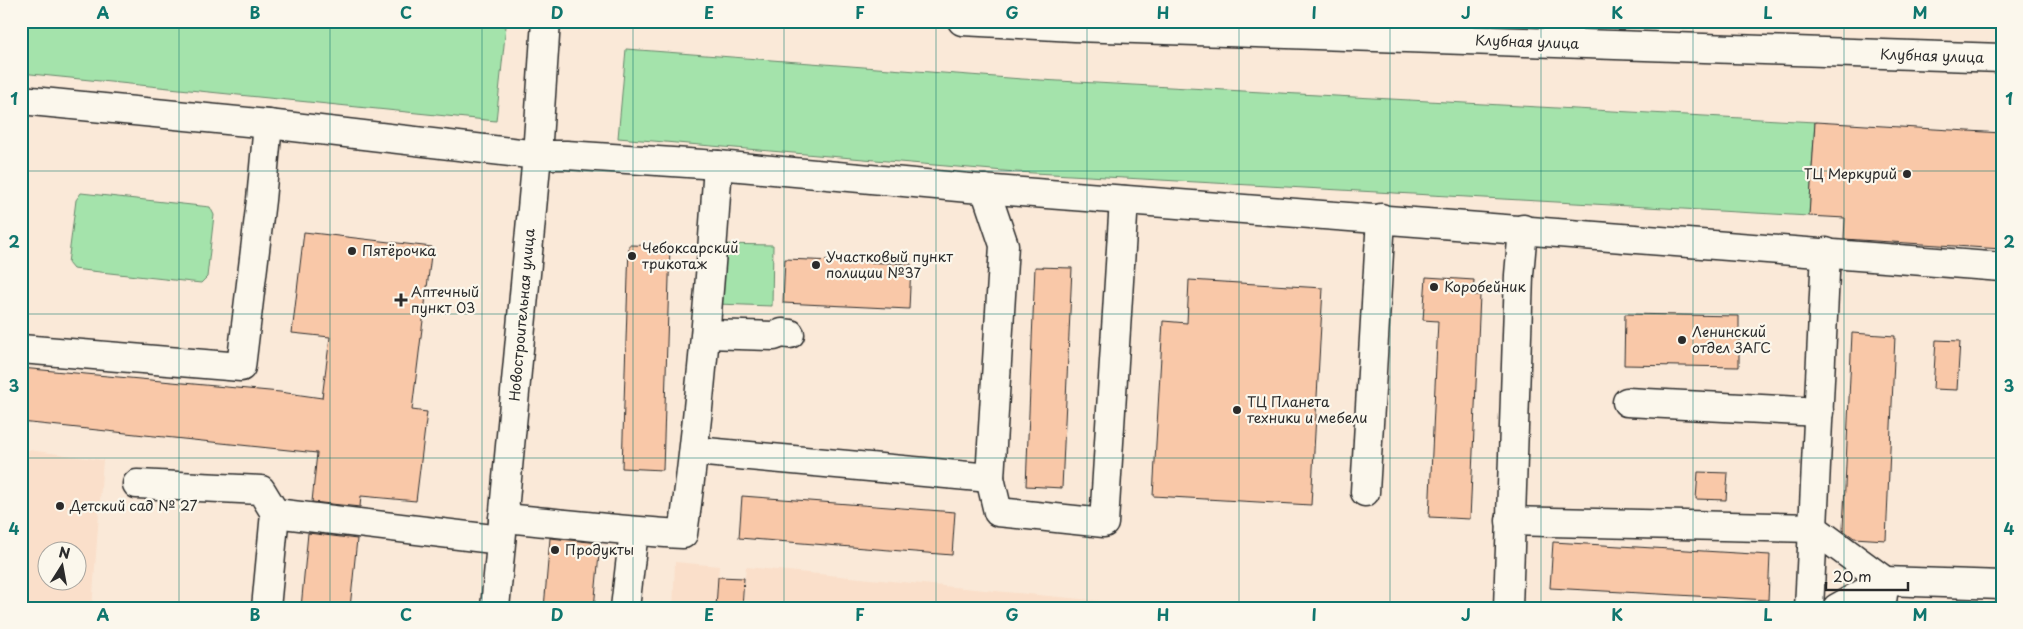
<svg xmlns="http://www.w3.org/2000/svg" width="2023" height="629" viewBox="0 0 2023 629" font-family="'Playpen Sans',sans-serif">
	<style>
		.built { fill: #fadfca; fill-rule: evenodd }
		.green { fill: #a4e3ab; stroke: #68876b }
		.building { fill: #f9c8a8; stroke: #2b2b2b }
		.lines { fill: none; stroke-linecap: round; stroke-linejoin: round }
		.minor-casing { stroke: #2b2b2b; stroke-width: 31 }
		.major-casing { stroke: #2b2b2b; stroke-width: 31 }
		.minor { stroke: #fbf7ec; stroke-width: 28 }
		.major { stroke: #fbf7ec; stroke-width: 28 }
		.grid { fill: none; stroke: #0f766e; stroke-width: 1; stroke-opacity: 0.55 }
		.poi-dot { fill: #2b2b2b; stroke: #fbf7ec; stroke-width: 2 }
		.labels { text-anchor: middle; stroke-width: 4.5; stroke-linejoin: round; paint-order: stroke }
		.street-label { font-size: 14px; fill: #2b2b2b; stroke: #fbf7ec }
		.poi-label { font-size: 14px; fill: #2b2b2b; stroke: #fbf7ec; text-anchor: start }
		.neatline { fill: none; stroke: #0f766e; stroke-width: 2 }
		.grid-label { font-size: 16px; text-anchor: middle; font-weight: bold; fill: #0f766e }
	</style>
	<rect width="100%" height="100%" fill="#fae9d8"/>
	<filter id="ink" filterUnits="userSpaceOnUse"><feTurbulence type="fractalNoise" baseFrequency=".02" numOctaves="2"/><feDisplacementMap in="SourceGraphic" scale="10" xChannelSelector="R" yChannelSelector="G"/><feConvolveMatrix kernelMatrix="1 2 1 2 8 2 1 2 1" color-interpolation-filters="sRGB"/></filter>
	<g filter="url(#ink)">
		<!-- built -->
		<g class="built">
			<path d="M21 449 103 460 92 608H21ZM48 552H78V582H48Z"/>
			<path d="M675 562 719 566 716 608H673Z"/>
			<path d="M746 567 1174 608H742Z"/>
		</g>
		<!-- green -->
		<g class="green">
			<path d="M21 21H458L506 26 496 121 21 73Z"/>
			<path d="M626 49 1022 79 1815 122 1809 216 1016 172 618 138Z"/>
			<path d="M81 193 210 207 214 215 207 277 201 283 73 269 68 263 76 200Z"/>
			<path d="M719 244 773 245 772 306 717 304Z"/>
		</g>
		<!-- building -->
		<g class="building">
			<path d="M1815 122 2002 133V249L1844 239 1845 218 1809 216Z"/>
			<path d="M304 232 432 247 412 410 427 412 416 501 361 496 360 507 312 502 317 453 21 422V368L280 392 322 398 330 337 292 333Z"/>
			<path d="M629 245 670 246 663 470 622 468Z"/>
			<path d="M785 259 911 264 909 309 783 303Z"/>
			<path d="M1035 267 1072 268 1062 488 1026 486Z"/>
			<path d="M1426 277 1474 280 1473 295H1480L1470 519 1429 517 1438 321 1423 320Z"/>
			<path d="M1189 280 1323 288 1311 505 1153 496 1163 321 1187 323Z"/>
			<path d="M1625 314 1739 316V367L1624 365Z"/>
			<path d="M1852 333 1895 336 1886 540 1854 538 1843 530Z"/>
			<path d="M1936 340 1960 341 1957 390 1933 389Z"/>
			<path d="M1698 472 1728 473 1726 500 1696 499Z"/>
			<path d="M742 496 955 512 952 555 739 538Z"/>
			<path d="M308 533 357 539 350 608H301Z"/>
			<path d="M550 538 600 543 594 608H544Z"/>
			<path d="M1553 542 1770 555 1768 600 1550 588Z"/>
			<path d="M718 577 744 578 742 608H716Z"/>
		</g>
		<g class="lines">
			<defs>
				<g id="minor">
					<path d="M21 100 268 124 537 155H566L718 165 969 188 2002 267"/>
					<path d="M707 334 774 336 782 333 790 334"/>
					<path d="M21 349 241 367 261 200 268 124"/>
					<path d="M1627 402 1819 412"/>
					<path d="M695 451 990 478 1004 245 985 189"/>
					<path d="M990 478 998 512 1104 523 1124 200"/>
					<path d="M137 484 261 490 275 513"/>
					<path d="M1365 492 1381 218"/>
					<path d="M503 518C563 523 623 531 683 534 700 411 710 289 718 165"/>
					<path d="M1510 521 1813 528 1826 252"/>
					<path d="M1813 528 1885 581 1881 608"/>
					<path d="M266 608 275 513 501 540"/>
					<path d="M495 608 537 155 546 21"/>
					<path d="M625 608 634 531"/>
					<path d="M1508 608 1519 275 1523 229"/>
					<path d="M1809 608 1813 528"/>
					<path d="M1837 608 1885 581 2002 585"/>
				</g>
				<path id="major" d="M962 21 1075 27 2002 58"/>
			</defs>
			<!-- minor casing -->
			<use href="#minor" class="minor-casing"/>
			<!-- major casing -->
			<use href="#major" class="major-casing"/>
			<!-- minor -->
			<use href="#minor" class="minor"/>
			<!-- major -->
			<use href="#major" class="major"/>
		</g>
	</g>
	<!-- grid -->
	<path class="grid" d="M179 21V608M330 21V608M482 21V608M633 21V608M784 21V608M936 21V608M1087 21V608M1239 21V608M1390 21V608M1541 21V608M1693 21V608M1844 21V608M21 171H2002M21 314H2002M21 458H2002"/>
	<!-- markers -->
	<g class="poi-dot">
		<circle cx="1907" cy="174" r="5"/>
		<circle cx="352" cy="251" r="5"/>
		<circle cx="632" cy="256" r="5"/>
		<circle cx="816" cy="265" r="5"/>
		<circle cx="1434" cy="287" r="5"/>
		<path d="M398.5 292.5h5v5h5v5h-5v5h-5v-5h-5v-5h5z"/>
		<circle cx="1682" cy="340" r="5"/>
		<circle cx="1237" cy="410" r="5"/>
		<circle cx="60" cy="506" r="5"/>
		<circle cx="555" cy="550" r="5"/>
	</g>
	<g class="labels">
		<!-- street labels -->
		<g class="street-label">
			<text transform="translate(1527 42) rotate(2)" y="5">Клубная улица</text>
			<text transform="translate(1932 56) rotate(2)" y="5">Клубная улица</text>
			<text transform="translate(522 315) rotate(-85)" y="5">Новостроительная улица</text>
		</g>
		<!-- poi labels -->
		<g class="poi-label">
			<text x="1897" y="179" text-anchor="end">ТЦ Меркурий</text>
			<text x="642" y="253">Чебоксарский<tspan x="642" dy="16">трикотаж</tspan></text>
			<text x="362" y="256">Пятёрочка</text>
			<text x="826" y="262">Участковый пункт<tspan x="826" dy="16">полиции №37</tspan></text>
			<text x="1444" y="292">Коробейник</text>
			<text x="411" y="297">Аптечный<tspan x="411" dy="16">пункт 03</tspan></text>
			<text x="1692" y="337">Ленинский<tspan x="1692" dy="16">отдел ЗАГС</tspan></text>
			<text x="1247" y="407">ТЦ Планета<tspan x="1247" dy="16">техники и мебели</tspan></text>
			<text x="70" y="511">Детский сад № 27</text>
			<text x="565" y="555">Продукты</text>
		</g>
	</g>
	<!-- margin -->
	<rect width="2023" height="629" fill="none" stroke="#fbf7ec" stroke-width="55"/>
	<!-- north arrow -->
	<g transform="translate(62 566) rotate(11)"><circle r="24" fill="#fbf7ec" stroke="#a8a59f"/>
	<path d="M0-4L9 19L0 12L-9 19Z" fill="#2b2b2b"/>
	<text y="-8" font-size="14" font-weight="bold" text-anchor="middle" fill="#2b2b2b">N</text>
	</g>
	<!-- scale -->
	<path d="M1826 582v8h82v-8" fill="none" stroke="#2b2b2b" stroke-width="2.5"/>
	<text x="1833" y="582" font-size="15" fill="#2b2b2b" stroke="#fbf7ec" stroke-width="4" paint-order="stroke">20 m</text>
	<rect x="28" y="28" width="1968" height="574" class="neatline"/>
	<g class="grid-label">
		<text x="103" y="19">A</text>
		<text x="255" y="19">B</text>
		<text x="406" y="19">C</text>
		<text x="557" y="19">D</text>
		<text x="709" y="19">E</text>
		<text x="860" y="19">F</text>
		<text x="1012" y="19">G</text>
		<text x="1163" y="19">H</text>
		<text x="1314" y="19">I</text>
		<text x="1466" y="19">J</text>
		<text x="1617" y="19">K</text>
		<text x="1768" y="19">L</text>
		<text x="1920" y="19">M</text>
		<text x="14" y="105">1</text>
		<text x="2009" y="105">1</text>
		<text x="14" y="248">2</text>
		<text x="2009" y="248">2</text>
		<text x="14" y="392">3</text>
		<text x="2009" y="392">3</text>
		<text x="14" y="535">4</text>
		<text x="2009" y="535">4</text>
		<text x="103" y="621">A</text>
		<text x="255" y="621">B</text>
		<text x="406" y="621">C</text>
		<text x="557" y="621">D</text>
		<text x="709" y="621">E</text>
		<text x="860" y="621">F</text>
		<text x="1012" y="621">G</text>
		<text x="1163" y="621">H</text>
		<text x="1314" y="621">I</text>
		<text x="1466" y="621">J</text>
		<text x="1617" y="621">K</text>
		<text x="1768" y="621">L</text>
		<text x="1920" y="621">M</text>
	</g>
</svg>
